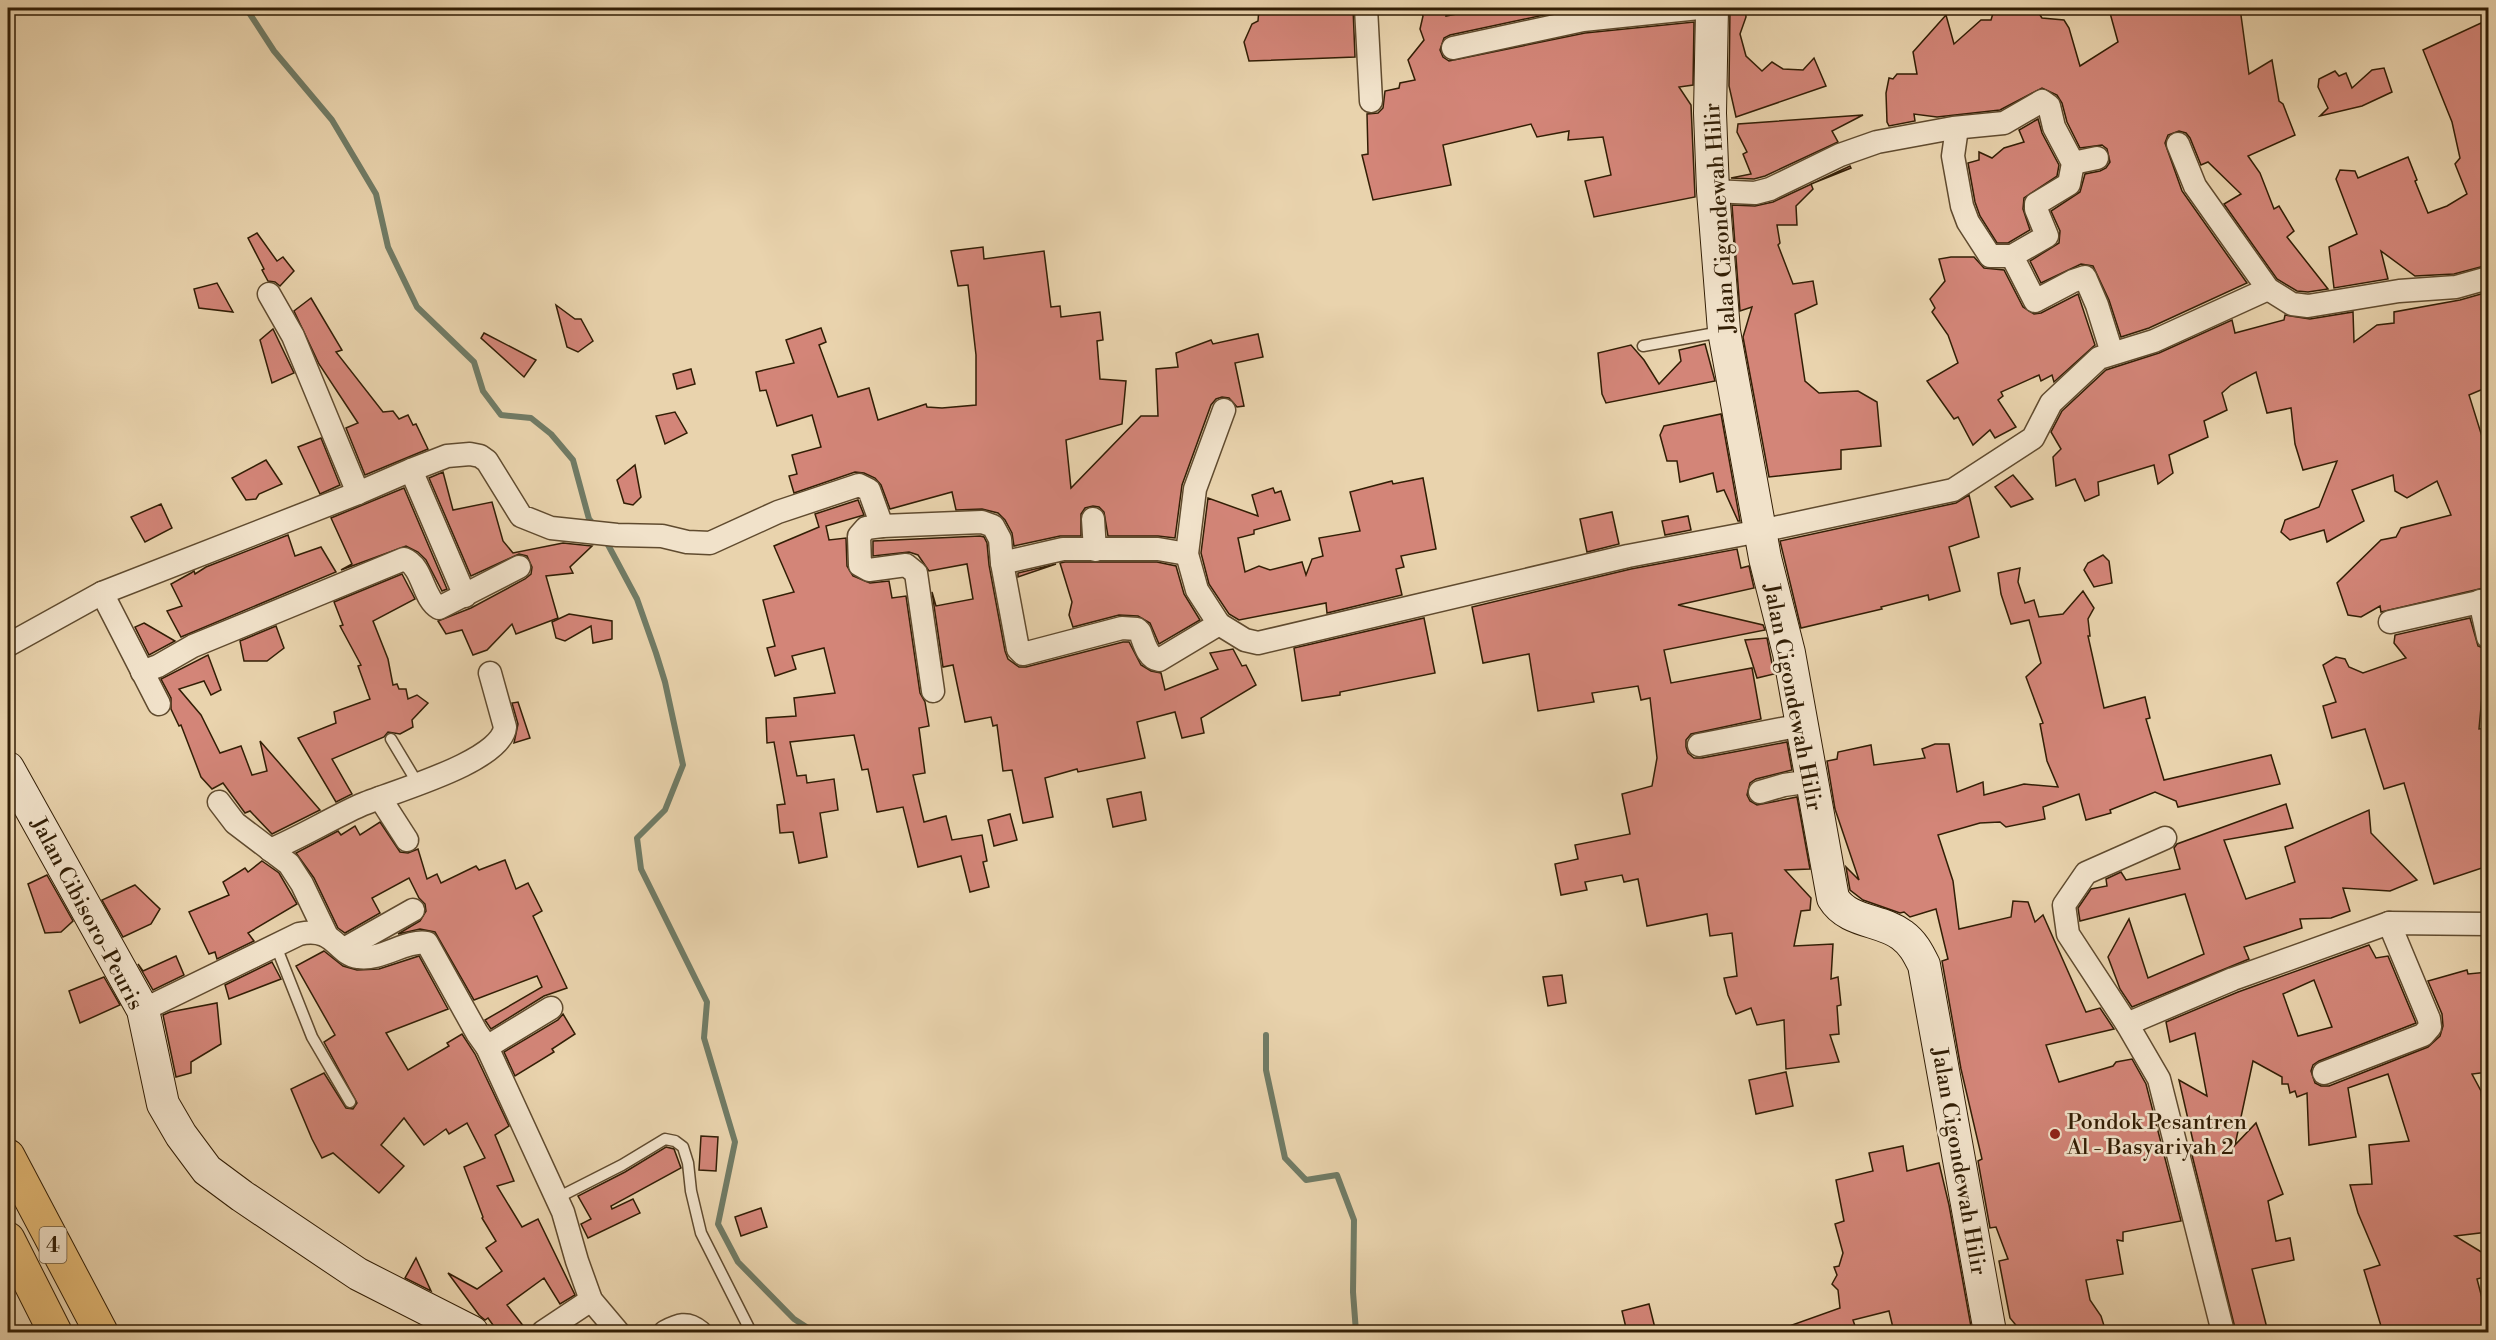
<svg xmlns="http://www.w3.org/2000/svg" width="2496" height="1340" viewBox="0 0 2496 1340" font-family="'Libre Bodoni',serif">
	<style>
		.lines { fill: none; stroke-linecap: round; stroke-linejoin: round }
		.stream { stroke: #707b65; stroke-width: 6 }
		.building { fill: #d38578; stroke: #321e05; stroke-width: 1.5; fill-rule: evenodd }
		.lane-casing { stroke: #604b2f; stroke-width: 13 }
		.street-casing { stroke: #604b2f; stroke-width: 25 }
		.secondary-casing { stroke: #321e05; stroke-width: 34 }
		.highway-casing { stroke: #321e05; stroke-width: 35 }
		.lane { stroke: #f1e2ca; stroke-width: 10 }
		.street { stroke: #f1e2ca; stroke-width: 22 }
		.secondary { stroke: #f1e2ca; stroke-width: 32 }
		.highway { stroke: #e4ba76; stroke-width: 33 }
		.poi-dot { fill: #8f2418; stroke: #f1e2ca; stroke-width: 2 }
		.labels { text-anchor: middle; stroke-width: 5; stroke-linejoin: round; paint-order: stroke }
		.shield { fill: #f1e2ca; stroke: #6b5940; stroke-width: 1.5 }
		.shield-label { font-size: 21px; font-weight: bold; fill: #321e05 }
		.street-label { font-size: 22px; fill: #321e05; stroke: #f1e2ca }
		.poi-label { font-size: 22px; fill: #321e05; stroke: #f1e2ca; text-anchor: start }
	</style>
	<rect width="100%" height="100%" fill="#e9d3ad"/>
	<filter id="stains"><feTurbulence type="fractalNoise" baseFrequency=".00333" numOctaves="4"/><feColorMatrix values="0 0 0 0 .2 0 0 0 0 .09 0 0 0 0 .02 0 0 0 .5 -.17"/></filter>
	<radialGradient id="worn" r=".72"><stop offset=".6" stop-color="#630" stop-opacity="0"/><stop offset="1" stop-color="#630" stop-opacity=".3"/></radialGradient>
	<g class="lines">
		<!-- stream -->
		<g class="stream">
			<path d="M246 8 274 51 332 120 376 194 388 247 417 307 474 362 483 391 501 415 531 418 551 434 573 460 589 519 594 525"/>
			<path d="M606 541 637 599 656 653 665 682 683 765 665 810 637 838 641 869 707 1002 704 1038 735 1142 718 1224 738 1262 794 1319 814 1332"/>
			<path d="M1266 1035V1070L1285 1158 1306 1180 1337 1175 1354 1220 1353 1292 1356 1332"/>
		</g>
	</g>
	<!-- building -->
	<g class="building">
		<path d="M1259 8H1353L1355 57 1249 61 1244 42 1252 24 1258 21Z"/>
		<path d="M1419 8H1446V16L1487 8H1577L1450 35 1444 38 1440 50 1443 57 1449 61 1585 33 1694 22 1693 85 1679 87 1691 105 1695 197 1594 217 1585 181 1611 175 1603 137 1568 140 1569 131 1537 137 1531 124 1443 145 1451 185 1373 200 1362 155 1368 154 1367 114 1378 113 1383 108 1385 91 1399 88 1400 83 1415 80 1408 60 1424 40 1420 29 1423 16Z"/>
		<path d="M1730 8H1745L1746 17 1740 34 1746 56 1762 71 1772 62 1783 69 1803 70 1814 58 1826 86 1736 117 1729 86Z"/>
		<path d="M2023 8 2027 13 2036 9 2042 18 2064 20 2069 28 2080 66 2118 42 2110 13 2126 8H2240L2249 74 2272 60 2279 101 2283 104 2295 135 2248 156 2260 173 2274 209 2279 206 2294 231 2287 237 2328 289 2308 292 2297 291 2277 279 2224 204 2241 194 2208 162 2201 165 2190 138 2186 133 2179 131 2168 135 2165 143 2182 191 2247 283 2149 328 2121 337 2109 300 2093 266 2081 264 2041 283 2030 261 2059 243 2060 231 2051 211 2080 192 2085 174 2100 171 2106 168 2110 162 2107 149 2102 145 2080 148 2067 122 2062 103 2057 95 2042 88 2000 110 1937 117 1914 114 1915 121 1889 126 1887 122 1886 93 1889 78 1893 79 1897 74H1917L1913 52 1946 15 1954 44 1981 20H1991L1994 10Z"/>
		<path d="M2481 23 2488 39V139L2482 140 2488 166V194L2485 196 2488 206V265L2454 274 2415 276 2381 251 2388 279 2334 288 2329 247 2357 234 2336 179 2340 170 2355 171 2358 178 2408 157 2417 180 2415 181 2428 213 2447 206 2467 194 2455 164 2460 158 2452 122 2423 50Z"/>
		<path d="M2384 68 2392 92 2362 106 2320 116 2328 108 2318 87 2319 79 2335 71 2339 76 2346 73 2352 88 2372 70Z"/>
		<path d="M1863 115 1832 131 1838 142 1765 176 1754 179 1731 178 1751 174 1743 154 1747 152 1737 132 1738 124Z"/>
		<path d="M2038 119 2042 133 2059 165 2057 176 2024 198 2023 209 2030 230 2008 243H1997L1980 216 1975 202 1968 163 1979 160V152L1992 158 2004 148 2024 142 2019 130Z"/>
		<path d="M1850 166 1851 168 1811 184 1813 189 1796 206 1797 225H1777L1780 243 1778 245 1793 284 1813 281 1817 304 1795 314 1805 381 1819 393 1858 391 1877 402 1881 446 1841 450V469L1769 477 1743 337 1752 307 1740 311 1732 205 1755 206 1773 202Z"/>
		<path d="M257 233 277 261 283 257 294 271 280 286 275 282 268 281 262 270 264 269 248 238Z"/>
		<path d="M983 247 984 259 1044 251 1051 307 1060 306 1061 317 1100 312 1103 340 1097 341 1100 379 1126 381 1122 424 1066 440 1071 488 1141 416H1158L1156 369 1178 367 1176 353 1211 340 1213 344 1258 334 1263 357 1235 363 1244 406 1237 407 1229 398 1222 397 1216 399 1211 405 1182 485 1175 538 1158 536H1108L1104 512 1099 507 1093 506 1085 508 1081 514V536H1060L1014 546 1012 533 1005 520 998 513 982 509 956 510 952 492 890 509 881 485 875 478 864 473 855 472 794 493 789 476 797 474 792 455 821 447 812 415 777 426 766 390 760 391 756 372 794 363 786 340 821 328 826 342 819 345 838 397 869 388 878 420 926 404 927 407 942 408 976 405V355L968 285 958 286 951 251Z"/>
		<path d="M1951 257H1974L1984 268 2004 270 2023 307 2034 314 2041 313 2078 294 2095 345 2054 382 2052 375 2041 381 2039 375 2001 392 2003 396 1998 400 2016 427 1995 438 1990 430 1973 445 1958 417 1954 419 1927 381 1958 363 1948 335 1932 312 1935 308 1930 299 1945 281 1939 259Z"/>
		<path d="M217 283 233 312 199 308 194 289Z"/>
		<path d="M2488 292V387L2469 395 2484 443 2488 441V459L2483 461 2488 484V587L2381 612 2380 606 2361 617 2348 615 2337 583 2381 540 2396 537 2401 528 2451 515 2437 481 2407 498 2395 491 2393 475 2352 490 2364 521 2327 542 2324 530 2290 540 2281 532 2285 520 2319 507 2337 461 2303 470 2295 444 2291 408 2267 413 2256 372 2231 385 2222 393 2227 410 2204 421 2208 437 2169 455 2173 473 2158 484 2154 465 2098 482 2099 495 2085 501 2075 479 2056 486 2053 457 2061 449 2051 432 2062 411 2106 370 2159 353 2232 320 2235 333 2284 320 2285 315 2310 319 2353 312 2354 342 2377 325 2394 323V312L2460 300Z"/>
		<path d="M311 298 342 350 336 352 383 412 393 411 399 419 408 415 413 425 416 424 428 449 365 475 346 428 358 423 319 364 294 311Z"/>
		<path d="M556 305 575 319H581L593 341 578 352 567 347Z"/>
		<path d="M273 329 294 373 272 383 260 340Z"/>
		<path d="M484 333 536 360 524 377 481 338Z"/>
		<path d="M1705 344 1715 381 1606 403 1602 394 1598 353 1631 345 1644 360 1659 384 1681 361 1679 350Z"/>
		<path d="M691 369 695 384 677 389 673 374Z"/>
		<path d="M675 412 687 433 665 444 656 416Z"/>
		<path d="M1721 414 1740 521H1738L1724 490 1717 492 1713 473 1680 482 1677 461H1667L1660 435 1664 426Z"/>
		<path d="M321 438 340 485 320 494 298 447Z"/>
		<path d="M266 460 282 484 259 494 256 499 246 500 232 478Z"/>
		<path d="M635 465 641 497 633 505 624 503 617 480Z"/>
		<path d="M443 472 453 510 492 502 503 541 513 553 563 543 592 546 570 567 573 573 546 576 558 618 516 634 512 624 487 650 473 655 462 630 446 634 438 621 471 608 525 579 531 574 532 567 527 556 519 554 471 576 429 478Z"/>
		<path d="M2013 475 2033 499 2011 507 1995 487Z"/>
		<path d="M1423 478 1436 549 1401 556 1404 567 1396 569 1402 595 1327 613 1326 603 1239 620 1229 614 1209 584 1201 553 1208 498 1258 516 1252 495 1273 488 1275 493 1281 491 1290 520 1254 530V534L1238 538 1245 572 1259 566 1270 570 1302 562 1306 575 1312 559 1323 556 1319 538 1360 531 1350 492 1392 481 1393 484Z"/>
		<path d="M404 488 447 589 442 591 426 560 418 552 406 546 341 570 352 564 331 518Z"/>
		<path d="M1969 495 1979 537 1949 547 1960 591 1929 600 1928 595 1881 607 1882 609 1801 628 1780 541 1956 503Z"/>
		<path d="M858 500 864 515 826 526 829 540 846 538 847 566 853 576 870 583 889 581 892 598 906 596 920 693 925 702 929 726 919 728 925 773 913 775 924 822 946 816 952 840 982 835 987 861 983 862 989 887 970 892 961 856 918 867 903 807 877 812 868 769 862 770 854 735 790 742 797 776 806 775 807 783 834 779 838 810 820 813 827 857 799 863 793 832 780 833 777 805 785 804 774 742 767 743 766 718 796 716 794 698 835 693 824 648 792 656 796 669 775 676 767 648 775 646 763 600 794 592 774 546 819 527 815 514Z"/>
		<path d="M161 504 172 528 145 542 131 517Z"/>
		<path d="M1612 512 1619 544 1587 552 1580 519Z"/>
		<path d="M1688 516 1691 530 1665 535 1662 521Z"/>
		<path d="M288 535 295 556 321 547 336 572 181 637 167 611 182 606 171 584 191 573 194 571 195 574 206 567Z"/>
		<path d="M980 536 984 537 987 543 989 565 1005 651 1008 659 1019 667H1026L1123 642H1129L1141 665 1151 671 1161 673 1165 690 1218 669 1210 653 1233 649 1242 666 1246 665 1256 685 1201 718 1204 733 1182 738 1175 712 1137 722 1145 758 1078 772 1077 769 1045 778 1053 817 1023 823 1012 770 1003 771 997 725 993 726 991 717 965 722 953 665 943 667 932 592 936 606 973 599 967 564 929 571 918 555 909 552 873 556V541Z"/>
		<path d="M1737 549 1741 568 1749 566 1754 588 1678 605 1763 625 1765 630 1664 650 1671 683 1752 668 1761 719 1691 734 1686 740V747L1688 753 1694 758H1702L1787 742 1792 770 1756 779 1750 783 1747 795 1750 801 1757 805 1797 797 1810 869 1785 870 1811 898 1810 910 1801 911 1794 946 1833 944 1831 979 1838 977 1841 1005 1837 1006 1839 1034 1830 1035 1839 1062 1786 1069 1784 1020 1757 1025 1751 1008 1736 1014 1728 995 1724 978 1737 976 1732 933 1710 936 1707 914 1647 926 1638 879 1624 882 1622 875 1585 882 1587 890 1561 895 1555 864 1578 859 1575 845 1630 834 1622 794 1652 786 1657 758 1650 698 1641 700 1638 686 1592 693 1594 702 1538 711 1529 654 1483 663 1472 607 1631 569Z"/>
		<path d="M2103 555 2109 561 2112 583 2094 587 2084 570 2088 563Z"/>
		<path d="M1065 562H1157L1176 566 1184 594 1200 620 1159 644 1150 623 1138 616 1119 615 1073 627 1069 615 1072 602 1060 563Z"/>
		<path d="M1056 564 1018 577V573Z"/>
		<path d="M2020 568 2018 582 2025 603 2034 600 2039 617 2063 614 2083 591 2094 608 2088 619 2090 636H2088L2104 708 2145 697 2150 718 2146 719 2164 780 2271 755 2280 784 2178 807 2176 801 2155 792 2110 810 2111 813 2086 820 2079 794 2043 807 2045 819 2006 827 2000 822 1980 823 1938 835 1953 881 1959 929 2011 917 2013 901 2028 902 2035 922 2043 915 2086 1012 2100 1008 2114 1029 2046 1045 2059 1082 2113 1066 2116 1062 2132 1059 2146 1084 2181 1221 2123 1232V1241L2117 1240 2123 1274 2086 1280 2090 1300 2101 1316 2106 1332H2034L2033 1326 2019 1329 2010 1318 1999 1261 2008 1259 1996 1227 1990 1228 1978 1161 1982 1159 1961 1069 1942 961 1948 959 1936 909 1910 917 1904 912 1900 913 1863 900 1850 890 1846 867 1859 880 1835 809 1827 761 1837 759 1838 752 1871 745 1874 765 1925 758 1922 749 1935 744H1949L1957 792 1983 782 1984 795 2024 784 2058 787 2047 761 2040 724 2043 723 2026 677 2041 663 2029 620 2011 624 2001 594 1998 573Z"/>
		<path d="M402 574 415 599 373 621 388 659 393 685 397 684 399 689H406L408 699 417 695 428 703 412 720 413 727 400 734 388 732 384 737 332 759 352 794 336 802 298 738 336 723 334 712 370 699 358 666 361 665 340 626 343 625 334 602Z"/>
		<path d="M569 614 612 621V639L593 643 591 626 565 641 556 638 552 622Z"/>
		<path d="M1424 618 1435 673 1340 692V695L1302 701 1294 648Z"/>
		<path d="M2470 618 2478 646 2488 650V695L2482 696 2479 729 2488 728V866L2434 884 2404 783 2384 789 2365 729 2332 738 2323 706 2336 702 2323 665 2336 657 2345 659 2349 667 2363 673 2406 658 2394 643 2395 635Z"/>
		<path d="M144 623 175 641 149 655 135 627Z"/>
		<path d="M276 626 284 648 267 661H244L240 641Z"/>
		<path d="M1767 638 1774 674 1757 678 1745 640Z"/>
		<path d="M208 655 221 690 211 695 204 681 179 689 201 715 220 753 241 746 252 775 267 771 260 741 320 810 272 834 250 811 245 813 223 783 212 789 201 777 181 725 179 726 171 709V698L161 679Z"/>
		<path d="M518 702 530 738 514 743 518 724 512 703Z"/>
		<path d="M1141 792 1146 820 1113 827 1107 799Z"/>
		<path d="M2286 804 2293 828 2224 840 2246 899 2295 882 2285 847 2369 810 2371 833 2417 880 2390 891 2343 888 2350 911 2331 918 2300 919 2302 928 2244 947 2249 959 2132 1007 2120 989 2108 957 2129 919 2148 978 2204 954 2185 894 2080 921 2078 908 2091 889 2107 886 2106 879 2121 872 2126 880 2180 869 2174 848 2177 844Z"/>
		<path d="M1010 814 1017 840 994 846 988 820Z"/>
		<path d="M380 822 400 852 408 853 418 849 427 879 437 874 441 883 476 866 479 870 505 860 516 889 528 883 542 911 533 916 567 988 544 996 491 1029 485 1020 542 987 537 976 474 1000 435 932 420 929 398 934 420 921 426 911 425 904 419 898 409 878 372 898 380 913 345 933 338 928 314 878 296 853 338 831 341 835 355 826 360 835Z"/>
		<path d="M262 861 279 873 297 904 248 933 254 941 217 959 215 952 209 954 189 912 229 895 223 882 245 868 248 872Z"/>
		<path d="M47 875 73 921 61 932 45 933 28 884Z"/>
		<path d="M135 885 160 909 151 924 123 937 102 900Z"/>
		<path d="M2369 945 2376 958 2388 956 2416 1023 2319 1061 2313 1065 2311 1071 2315 1083 2321 1086H2329L2428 1047 2440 1036 2443 1026 2442 1014 2428 981 2467 970 2468 974 2488 972V1072L2472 1074 2481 1091 2485 1144H2488V1232L2455 1236 2488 1256V1276L2477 1279 2488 1321V1332H2384L2381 1326 2364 1270 2380 1265 2358 1213 2350 1185 2372 1184 2369 1145 2409 1141 2388 1074 2348 1088 2356 1137 2309 1145 2307 1093 2297 1097 2295 1091 2290 1093 2288 1084H2282V1077L2253 1061 2235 1145 2256 1123 2283 1194 2268 1201 2276 1241 2290 1238 2294 1260 2252 1269 2268 1332H2236L2192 1155 2196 1154 2179 1080 2207 1096 2195 1033 2170 1042 2166 1022 2238 992ZM2314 980 2332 1027 2298 1036 2283 994Z"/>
		<path d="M324 951 343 966 357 970 379 969 419 956 448 1009 386 1033 408 1070 449 1046 447 1043 462 1034 475 1054 509 1126 495 1135 514 1181 497 1186 522 1227 538 1219 575 1295 560 1304 544 1278 507 1305 528 1332H498L488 1318 485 1320 479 1315 448 1273 477 1289 502 1271 486 1248 496 1241 482 1218 483 1217 464 1167 485 1158 467 1123 449 1134 446 1129 424 1145 404 1118 381 1145 404 1166 379 1193 333 1153 322 1158 312 1139 291 1089 324 1073 346 1108 353 1109 357 1103 324 1042 335 1035 296 966Z"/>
		<path d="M176 956 184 975 153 990 138 964 143 971Z"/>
		<path d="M272 962 281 979 229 999 225 985Z"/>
		<path d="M1562 975 1566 1003 1548 1006 1543 977Z"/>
		<path d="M104 977 120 1005 80 1023 69 991Z"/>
		<path d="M217 1003 221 1044 191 1062V1073L176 1077 163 1015 170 1012Z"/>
		<path d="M563 1014 575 1034 552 1049 554 1052 515 1076 504 1052 558 1020Z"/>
		<path d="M1786 1072 1793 1106 1756 1114 1749 1080Z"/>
		<path d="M701 1136 718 1137 716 1171 699 1170Z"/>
		<path d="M1903 1146 1907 1171 1939 1163 1949 1205 1972 1332H1894L1889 1311 1853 1320 1857 1332H1779L1778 1330 1840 1308 1838 1290 1832 1284 1837 1275 1834 1267 1839 1266 1843 1253 1835 1224 1844 1221 1836 1180 1873 1171 1869 1153Z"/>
		<path d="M666 1147 674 1149 681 1168 611 1206 612 1209 633 1199 640 1213 588 1238 581 1224 591 1219 578 1196 625 1172Z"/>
		<path d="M761 1208 767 1227 741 1236 735 1217Z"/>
		<path d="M416 1258 431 1291 405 1278Z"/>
		<path d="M1649 1304 1656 1332H1627L1622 1311Z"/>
	</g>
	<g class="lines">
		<defs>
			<g id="lane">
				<path d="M1643 346 1721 332"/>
				<path d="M391 739 418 784"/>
				<path d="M276 946 312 1037 350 1102"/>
				<path d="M557 1198 622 1165 665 1139 675 1141 683 1147 688 1163 691 1191 701 1233 751 1332"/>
			</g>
			<g id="street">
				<path d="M1366 8 1371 101"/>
				<path d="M1453 48 1583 20 1699 8"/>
				<path d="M1957 128 1953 156 1962 206 1968 222 1990 256H2012"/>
				<path d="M2178 144 2195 186 2268 289 2292 304 2308 306 2399 291 2456 287 2488 278"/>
				<path d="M2073 163 2097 158"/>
				<path d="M1713 191 1755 193 1770 189 1840 155 1877 142 1953 128 2004 123 2042 101 2049 106 2054 127 2073 163 2069 184 2036 204V209L2047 236 2012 256 2035 301 2073 281 2085 277 2097 305 2112 353"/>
				<path d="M269 294 293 336 358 493"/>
				<path d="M1224 410 1195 489 1187 554 1197 590 1219 624 1245 640 1258 643 1628 556 1760 531 1953 490 2033 438 2051 403 2099 358 2154 341 2268 289"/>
				<path d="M411 470 465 596"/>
				<path d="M1093 519 1095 550"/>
				<path d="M882 526 866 528 859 536 860 565 869 570 906 565 916 573 933 691"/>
				<path d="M1002 563 1063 549H1158L1187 554"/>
				<path d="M102 593 159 704"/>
				<path d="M2480 601 2488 637"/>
				<path d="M2390 622 2488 600"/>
				<path d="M8 645 102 593 358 493 411 470 447 456 470 454 480 456 487 461 521 516 551 528 617 535 662 536 687 542 710 543 778 512 859 485 869 490 882 526 982 522 993 526 1000 539 1002 563 1018 649 1023 654 1122 628 1137 629 1140 632C1144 642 1147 658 1159 660L1219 624"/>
				<path d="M142 672 158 666 193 646 404 559C424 567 422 598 439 608L519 567"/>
				<path d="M1699 745 1802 725"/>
				<path d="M1760 792 1784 785 1812 781"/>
				<path d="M380 798 407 840"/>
				<path d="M219 802 235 823 289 864 302 884 327 936"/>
				<path d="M2165 838 2086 873 2064 905 2068 934 2127 1024 2159 1079 2223 1332"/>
				<path d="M270 850C301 837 330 819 361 805 391 792 502 762 505 727L490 673"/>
				<path d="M344 949 413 910"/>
				<path d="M143 1010 299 934C335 926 336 954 358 957 381 961 407 939 427 943L477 1033 487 1047 563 1212 577 1261 591 1300 618 1332"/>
				<path d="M2127 1024 2233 979 2389 923 2488 924"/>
				<path d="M487 1047 551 1008"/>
				<path d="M2324 1073 2423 1035 2430 1027 2429 1019 2389 923"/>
				<path d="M543 1332 591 1300"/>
				<path d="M665 1332C678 1325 687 1321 700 1332"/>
			</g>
			<g id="secondary">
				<path d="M1712 8 1710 113 1713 191 1724 331 1765 558 1789 653 1833 898C1848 923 1881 919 1902 935 1913 943 1918 953 1924 965L1990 1332"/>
				<path d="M8 768 143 1010 163 1104 181 1135 207 1170 242 1196 358 1274 472 1332"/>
			</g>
			<g id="highway">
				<path d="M8 1156 101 1332"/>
				<path d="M8 1239 55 1332"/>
			</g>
		</defs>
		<!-- lane casing -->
		<use href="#lane" class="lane-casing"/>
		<!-- street casing -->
		<use href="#street" class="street-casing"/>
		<!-- secondary casing -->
		<use href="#secondary" class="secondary-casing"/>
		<!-- highway casing -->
		<use href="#highway" class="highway-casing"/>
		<!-- lane -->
		<use href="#lane" class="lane"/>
		<!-- street -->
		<use href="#street" class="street"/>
		<!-- secondary -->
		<use href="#secondary" class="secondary"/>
		<!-- highway -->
		<use href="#highway" class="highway"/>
	</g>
	<!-- markers -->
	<circle class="poi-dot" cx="2055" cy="1134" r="6"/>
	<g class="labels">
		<!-- shield labels -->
		<rect class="shield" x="39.5" y="1227" width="27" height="36" rx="4.5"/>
		<g class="shield-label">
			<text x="53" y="1252">4</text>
		</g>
		<!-- street labels -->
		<g class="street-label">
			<text transform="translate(1719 218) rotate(-94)" y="8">Jalan Cigondewah Hilir</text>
			<text transform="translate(1794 697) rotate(79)" y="8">Jalan Cigondewah Hilir</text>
			<text transform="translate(88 913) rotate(62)" y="8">Jalan Cibisoro-Peuris</text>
			<text transform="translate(1960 1161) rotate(80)" y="8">Jalan Cigondewah Hilir</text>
		</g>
		<!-- poi labels -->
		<g class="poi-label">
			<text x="2067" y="1129">Pondok Pesantren<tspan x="2067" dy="25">Al - Basyariyah 2</tspan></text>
		</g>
	</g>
	<!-- margin -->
	<rect width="2496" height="1340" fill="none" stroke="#e9d3ad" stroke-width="30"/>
	<rect x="9" y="9" width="2478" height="1322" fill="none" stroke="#321e05" stroke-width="3"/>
	<rect x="15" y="15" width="2466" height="1310" fill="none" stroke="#321e05" stroke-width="1.5"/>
	<rect width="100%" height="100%" filter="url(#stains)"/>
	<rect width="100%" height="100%" fill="url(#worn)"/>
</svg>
